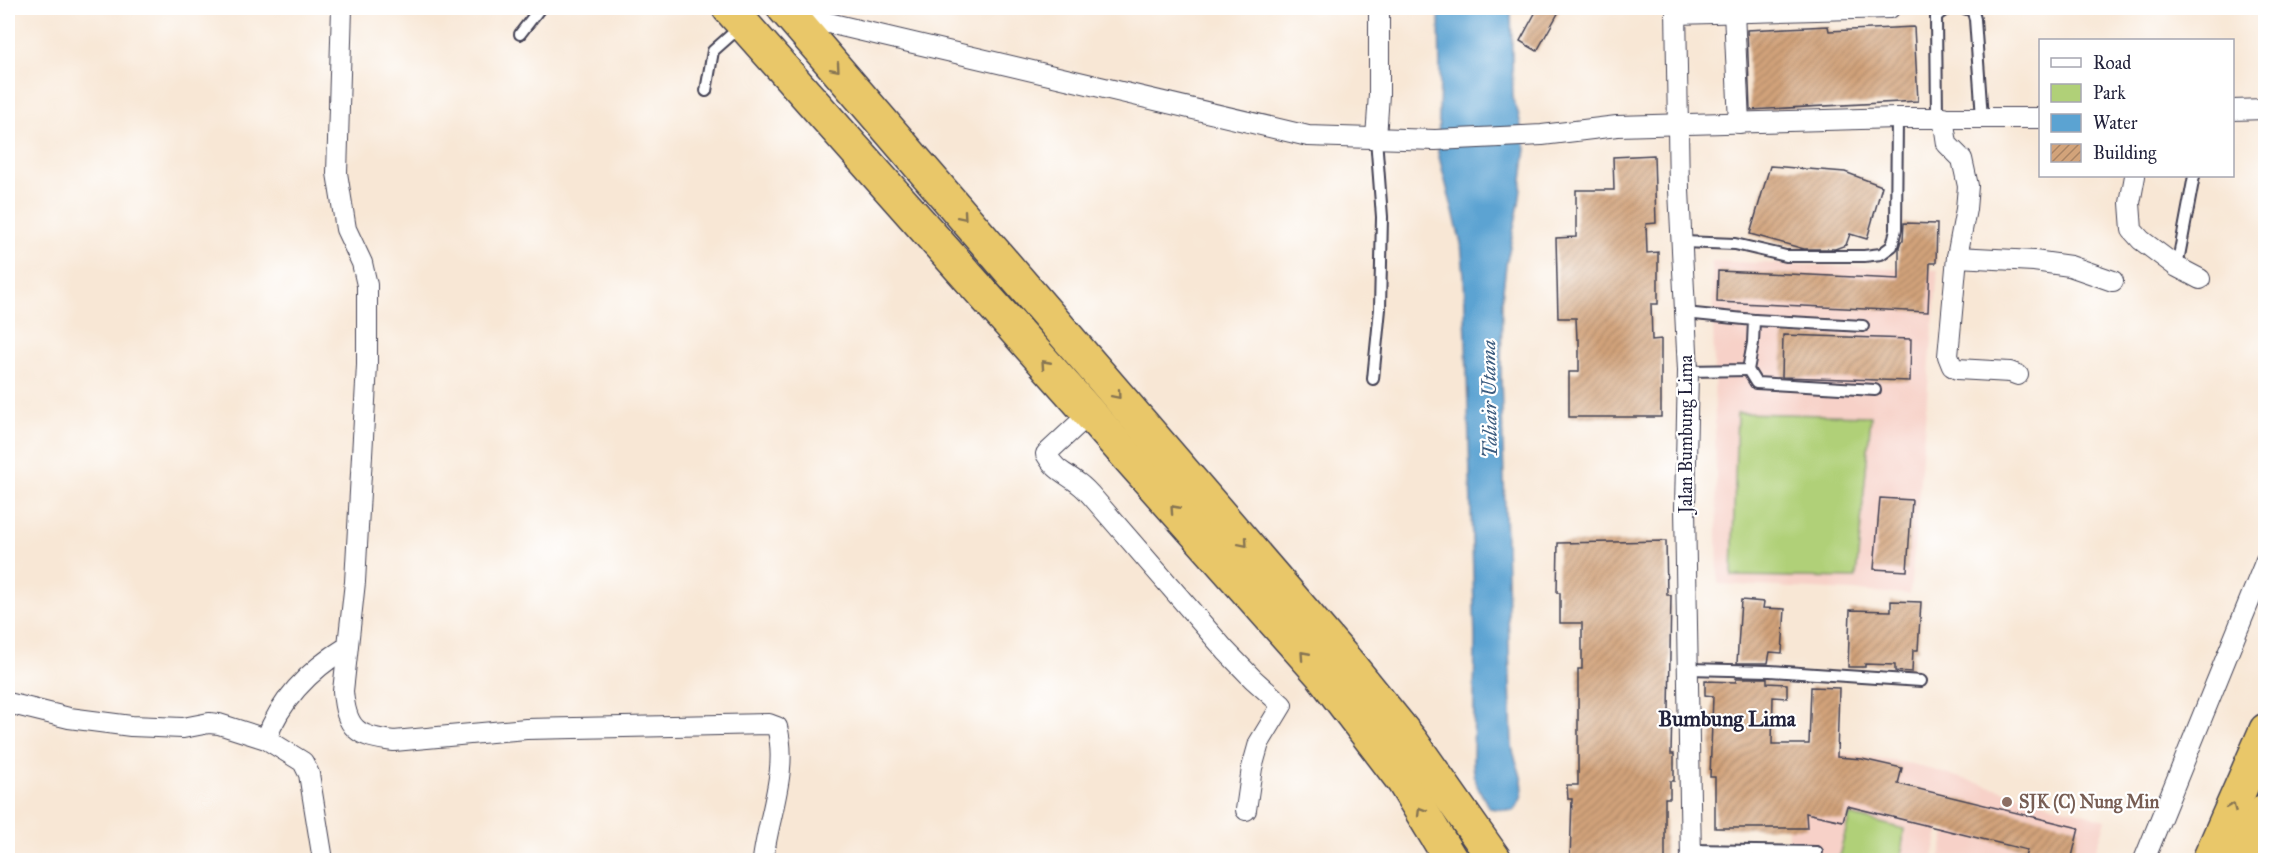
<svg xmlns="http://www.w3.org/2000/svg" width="2273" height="868" viewBox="0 0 2273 868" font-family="'IM FELL Great Primer',serif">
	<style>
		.built { fill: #f7d1c8; fill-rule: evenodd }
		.green { fill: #b0d078; stroke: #69795a; stroke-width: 1.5 }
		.water { fill: #5ba3d2; stroke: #3e6286; stroke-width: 1.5 }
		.building { fill: url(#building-hatch) }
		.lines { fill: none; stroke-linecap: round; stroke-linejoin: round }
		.service-casing { stroke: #424052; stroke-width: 14 }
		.minor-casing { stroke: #424052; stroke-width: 22 }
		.trunk-casing { stroke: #424052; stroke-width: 36 }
		.motorway-casing { stroke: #424052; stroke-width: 36 }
		.service { stroke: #fff; stroke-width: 10 }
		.minor { stroke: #fff; stroke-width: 20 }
		.trunk { stroke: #e9c769; stroke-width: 33 }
		.motorway { stroke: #e9c769; stroke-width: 33 }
		.oneway { stroke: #867452 }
		.education-dot { fill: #8d6e63; stroke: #fff; stroke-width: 2 }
		.labels { text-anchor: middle; stroke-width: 4.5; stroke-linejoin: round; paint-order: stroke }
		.street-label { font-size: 18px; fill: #22223b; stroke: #fff }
		.education-label { font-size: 18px; font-weight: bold; fill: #785e54; stroke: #fff; text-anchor: start }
		.water-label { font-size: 20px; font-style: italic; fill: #3c5c7f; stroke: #fff }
		.quarter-label { font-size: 21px; font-weight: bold; fill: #22223b; stroke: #fff }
	</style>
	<defs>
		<pattern id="building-hatch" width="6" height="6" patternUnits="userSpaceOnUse" patternTransform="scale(1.5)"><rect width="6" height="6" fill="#d2a37a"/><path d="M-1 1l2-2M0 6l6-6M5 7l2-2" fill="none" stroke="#aa8465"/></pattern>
	</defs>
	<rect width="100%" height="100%" fill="#fff"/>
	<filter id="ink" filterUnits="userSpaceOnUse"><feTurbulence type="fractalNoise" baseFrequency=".0167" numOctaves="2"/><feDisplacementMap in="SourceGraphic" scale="12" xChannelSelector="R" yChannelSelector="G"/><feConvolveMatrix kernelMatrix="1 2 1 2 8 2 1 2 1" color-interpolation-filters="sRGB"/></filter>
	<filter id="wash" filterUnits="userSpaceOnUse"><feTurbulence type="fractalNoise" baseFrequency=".008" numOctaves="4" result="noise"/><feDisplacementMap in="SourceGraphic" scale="24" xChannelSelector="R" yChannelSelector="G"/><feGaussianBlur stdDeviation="1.35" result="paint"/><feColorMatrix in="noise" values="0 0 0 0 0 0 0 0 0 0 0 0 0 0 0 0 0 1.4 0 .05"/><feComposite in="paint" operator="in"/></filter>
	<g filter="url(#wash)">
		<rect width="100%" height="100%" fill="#f8e7d5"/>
		<!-- built -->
		<g class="built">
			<path d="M1712 261 1938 270 1910 594 1718 584ZM1718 272 1929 280 1928 312 1717 302ZM1784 335 1911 339 1782 377ZM1880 498 1912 500 1907 571 1874 568Z"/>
			<path d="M1787 746 1912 764 2106 820 2093 860H2071L2079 828 1898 784 1902 768 1862 759 1829 756 1810 813 1843 821 1847 806 1940 829 1932 860H1901L1903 829 1850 816 1838 860H1788ZM1806 810V828H1788Z"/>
			<path d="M1947 831 2027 850 2024 860H1939Z"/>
		</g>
		<!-- green -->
		<g class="green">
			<path d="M1737 413 1871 416 1856 578 1732 576Z"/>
			<path d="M1850 815 1904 829 1901 860H1838Z"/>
		</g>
		<!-- water -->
		<path class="water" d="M1439 8H1511L1513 100 1518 112 1526 149 1519 204 1506 265 1502 299 1501 376 1512 745C1515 768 1534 789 1513 811L1489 808 1475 782 1473 763 1475 640 1464 276 1461 243 1438 153 1440 76Z"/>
		<g id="blocks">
			<!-- building -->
			<g class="building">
				<path d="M1538 8H1561L1537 51 1520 41Z"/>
				<path d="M1828 26 1829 31 1914 27 1918 101 1750 110 1747 30Z"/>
				<path d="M1654 155 1656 223 1646 224 1647 253 1658 252V304H1651L1652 340 1661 339V417H1569V372H1579V339H1577L1576 318H1558L1556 238 1576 237V190H1614L1613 157Z"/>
				<path d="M1770 166 1845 172 1882 186 1867 239 1850 234 1846 245 1835 249H1804L1750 234Z"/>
				<path d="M1904 223 1937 224 1936 263H1930L1928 312 1717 302 1718 271 1899 279V247L1901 241H1903Z"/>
				<path d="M1783 335 1911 339 1910 381 1782 377Z"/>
				<path d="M1880 498 1912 500 1907 571 1874 569Z"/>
				<path d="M1666 541 1667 595H1671L1669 711H1672L1671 754H1674V781H1670V798H1665V860H1570L1572 799H1568L1567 785H1578V669H1582V623H1560V593H1557L1558 543Z"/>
				<path d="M1741 600 1764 602 1763 608 1785 609 1782 653 1770 652 1768 663H1737Z"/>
				<path d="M1891 601 1921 602 1918 650H1913L1912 672 1895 671V665L1865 664V667H1848L1850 610 1891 611Z"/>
				<path d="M1736 678H1767V683L1787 684V698L1773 697 1772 744H1809L1811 687 1839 688 1837 757 1862 759 1902 768 1898 784 2079 828 2071 861H2024L2027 850 1847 806 1843 821 1806 813 1807 828H1715V777H1710L1713 696 1705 695V681L1736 682Z"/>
			</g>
		</g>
	</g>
	<g filter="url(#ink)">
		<use href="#blocks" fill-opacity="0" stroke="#424052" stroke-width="1.5"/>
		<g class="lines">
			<defs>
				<g id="service">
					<path d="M520 34 540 8"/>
					<path d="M706 91 713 51 740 27"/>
					<path d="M1937 117 1936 17C1944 7 1962 4 1973 12L1975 19 1982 118"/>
					<path d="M1683 242 1735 244 1786 256H1864L1881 254 1892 246 1896 229 1897 118"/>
					<path d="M2177 267 2194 176"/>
					<path d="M1685 313 1754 320 1753 343 1748 370 1688 371"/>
					<path d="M1754 320 1863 326"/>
					<path d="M1748 370 1756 383 1875 390"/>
					<path d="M1373 379 1380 309 1382 217 1376 138"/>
					<path d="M1688 669 1770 671 1921 681"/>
					<path d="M1691 850 1817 852"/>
				</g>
				<g id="minor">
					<path d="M342 8 337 173 346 229 362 263 367 285V365L355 582 343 691C346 729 357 737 394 741L526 729 769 724 777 727C789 770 768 817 763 860"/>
					<path d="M1676 8 1679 190 1688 371 1685 507 1691 860"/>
					<path d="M1734 12 1739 123"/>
					<path d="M1676 14 1890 8"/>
					<path d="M806 32 820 21 1308 136 1435 140 1542 135 1617 126 1897 118H2040"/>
					<path d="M2232 110 2266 109"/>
					<path d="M1943 117 1947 144 1962 159 1968 186 1966 209 1957 257 1948 356 1952 366 1957 369 2010 372 2018 375"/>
					<path d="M1376 138 1379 94V8"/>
					<path d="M2135 176 2130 203 2132 230 2141 240 2177 267 2200 279"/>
					<path d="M1957 257 2034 261 2070 266 2113 281"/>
					<path d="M1089 414 1046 454C1056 471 1064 472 1078 483 1085 488 1091 495 1096 501L1226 651 1253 679 1282 705 1259 743 1252 768 1246 810"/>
					<path d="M8 703 69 718 131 726 183 728 209 723 219 724 266 739 303 762 309 774 323 860"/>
					<path d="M266 739C281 699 311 669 347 647"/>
					<path d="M2144 860 2266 560"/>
				</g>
				<g id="trunk">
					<path d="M729 8 1322 675 1403 781 1451 860"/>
					<path d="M784 8 1353 669 1412 742 1495 860"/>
				</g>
				<g id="motorway">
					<path d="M2209 860 2266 730"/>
					<path d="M2244 860 2266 810"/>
				</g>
			</defs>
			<!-- service casing -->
			<use href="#service" class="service-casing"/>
			<!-- minor casing -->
			<use href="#minor" class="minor-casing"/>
			<!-- trunk casing -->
			<use href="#trunk" class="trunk-casing"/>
			<!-- motorway casing -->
			<use href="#motorway" class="motorway-casing"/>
			<!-- service -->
			<use href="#service" class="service"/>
			<!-- minor -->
			<use href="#minor" class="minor"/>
			<!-- trunk -->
			<use href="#trunk" class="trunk"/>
			<!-- motorway -->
			<use href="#motorway" class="motorway"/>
		</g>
		<!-- one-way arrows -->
		<defs><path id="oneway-chevron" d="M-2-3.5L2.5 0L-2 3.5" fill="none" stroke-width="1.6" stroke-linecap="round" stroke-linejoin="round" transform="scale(1.5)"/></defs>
		<g class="oneway">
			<use href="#oneway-chevron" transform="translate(836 68) rotate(49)"/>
			<use href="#oneway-chevron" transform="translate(963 216) rotate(49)"/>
			<use href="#oneway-chevron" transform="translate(1045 364) rotate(-132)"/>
			<use href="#oneway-chevron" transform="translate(1117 395) rotate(49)"/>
			<use href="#oneway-chevron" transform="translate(1174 509) rotate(-132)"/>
			<use href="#oneway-chevron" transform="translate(1244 543) rotate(49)"/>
			<use href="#oneway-chevron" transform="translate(1304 655) rotate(-132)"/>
			<use href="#oneway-chevron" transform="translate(2232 807) rotate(-67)"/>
			<use href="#oneway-chevron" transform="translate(1421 811) rotate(-121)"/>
		</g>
	</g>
	<!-- markers -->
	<circle class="education-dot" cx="2007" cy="802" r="6"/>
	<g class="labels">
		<!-- street labels -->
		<g class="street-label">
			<text transform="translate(1686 434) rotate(-90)" y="6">Jalan Bumbung Lima</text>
		</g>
		<!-- education labels -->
		<g class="education-label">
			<text x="2019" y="808">SJK (C) Nung Min</text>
		</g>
		<!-- water labels -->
		<g class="water-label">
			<text transform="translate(1489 399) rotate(-91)" y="7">Taliair Utama</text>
		</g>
		<!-- quarter labels -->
		<g class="quarter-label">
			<text x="1727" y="726">Bumbung Lima</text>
		</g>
	</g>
	<!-- margin -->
	<rect width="2273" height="868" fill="none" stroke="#fff" stroke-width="30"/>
	<!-- legend -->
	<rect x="2039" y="39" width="195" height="138" fill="#ffffff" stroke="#a7a7b1" stroke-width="1.5"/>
	<rect x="2051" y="58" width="30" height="9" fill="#ffffff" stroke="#a7a7b1" stroke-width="1.5"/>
	<text x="2093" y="69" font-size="18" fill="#22223b">Road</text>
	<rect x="2051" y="84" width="30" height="18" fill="#b0d078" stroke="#a7a7b1" stroke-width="1.5"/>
	<text x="2093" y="99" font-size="18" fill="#22223b">Park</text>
	<rect x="2051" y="114" width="30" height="18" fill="#5ba3d2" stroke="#a7a7b1" stroke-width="1.5"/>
	<text x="2093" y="129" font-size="18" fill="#22223b">Water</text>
	<rect x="2051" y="144" width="30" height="18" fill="url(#building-hatch)" stroke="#a7a7b1" stroke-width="1.5"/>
	<text x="2093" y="159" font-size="18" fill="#22223b">Building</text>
</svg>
